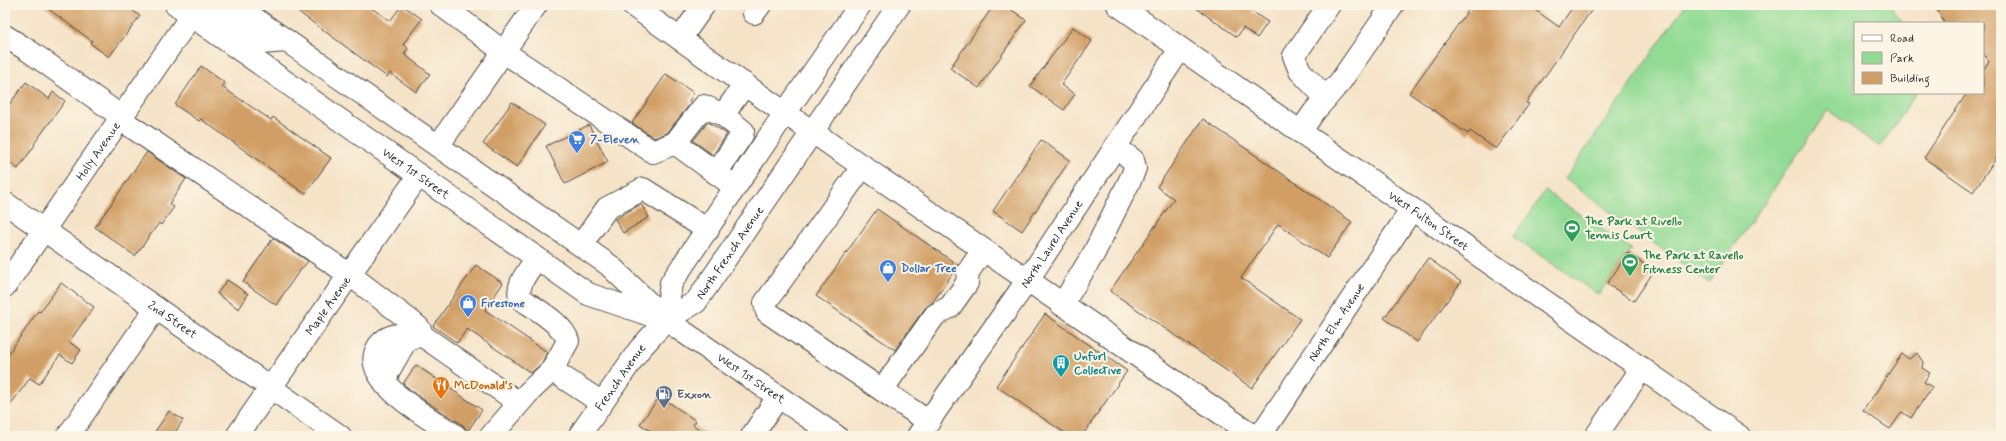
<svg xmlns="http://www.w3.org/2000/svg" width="2006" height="441" viewBox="0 0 2006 441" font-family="Mynerve,sans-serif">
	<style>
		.green { fill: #93db95; stroke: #5f8360 }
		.building { fill: #d19f65 }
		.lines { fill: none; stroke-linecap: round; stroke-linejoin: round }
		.minor-casing { stroke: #494743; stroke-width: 24 }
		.major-casing { stroke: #494743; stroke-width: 24 }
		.minor { stroke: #fff; stroke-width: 22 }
		.major { stroke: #fff; stroke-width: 22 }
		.labels { text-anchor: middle; stroke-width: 4; stroke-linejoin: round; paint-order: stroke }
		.shop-label { font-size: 12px; font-weight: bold; fill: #366cbe; stroke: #fcf5e5; text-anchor: start }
		.street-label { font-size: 12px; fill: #2b2b2b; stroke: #fcf5e5 }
		.leisure-label { font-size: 12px; font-weight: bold; fill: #27864d; stroke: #fcf5e5; text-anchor: start }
		.culture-label { font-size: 12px; font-weight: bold; fill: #0d838f; stroke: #fcf5e5; text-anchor: start }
		.food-label { font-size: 12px; font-weight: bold; fill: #c56008; stroke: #fcf5e5; text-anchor: start }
		.service-label { font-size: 12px; font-weight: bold; fill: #4e5e75; stroke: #fcf5e5; text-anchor: start }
	</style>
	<rect width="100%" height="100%" fill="#fcf5e5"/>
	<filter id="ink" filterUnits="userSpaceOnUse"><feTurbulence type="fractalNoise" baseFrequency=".025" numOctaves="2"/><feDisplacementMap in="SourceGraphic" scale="8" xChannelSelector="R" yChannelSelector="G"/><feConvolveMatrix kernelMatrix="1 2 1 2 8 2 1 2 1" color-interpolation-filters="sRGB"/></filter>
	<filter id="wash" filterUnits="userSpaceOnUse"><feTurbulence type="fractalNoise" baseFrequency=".012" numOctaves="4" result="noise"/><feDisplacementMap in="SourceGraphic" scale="16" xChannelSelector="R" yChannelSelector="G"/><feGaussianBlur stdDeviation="0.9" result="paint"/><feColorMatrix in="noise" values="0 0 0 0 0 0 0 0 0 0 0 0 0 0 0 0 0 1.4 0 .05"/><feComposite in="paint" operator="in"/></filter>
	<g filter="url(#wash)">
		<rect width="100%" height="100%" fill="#f5e3c8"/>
		<!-- green -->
		<g class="green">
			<path d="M1685 5H1889L1903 23H1855V93H1916L1880 147 1828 110 1709 283 1565 179Z"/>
			<path d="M1545 191 1631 249 1599 295 1513 237Z"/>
		</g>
		<g id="blocks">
			<!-- building -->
			<g class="building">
				<path d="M43 5H125L140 16 109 57 90 43 92 41Z"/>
				<path d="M289 5H367L390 21 402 5 422 19 403 44 408 48 404 54 430 74 416 92 390 73 387 77Z"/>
				<path d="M994 5H1005L1026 20 979 88 950 68Z"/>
				<path d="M1192 5H1255L1251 11 1268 22 1257 38 1243 28 1237 37Z"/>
				<path d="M1472 5H1528L1559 27 1574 5H1595L1526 103 1529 104 1496 149 1470 131 1468 134 1409 93Z"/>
				<path d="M1934 5H2001V151L1973 192 1924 158 1967 93H1983V70L1989 61 1983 53V23H1945Z"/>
				<path d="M1073 27 1092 41 1061 85 1075 94 1064 110 1030 86Z"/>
				<path d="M201 66 225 83 222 87 271 120 273 117 331 158 305 194 201 119 199 121 175 105Z"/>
				<path d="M666 74 694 93 689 101 691 103 667 133 654 138 632 123Z"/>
				<path d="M26 82 49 99 53 92 65 101 34 144 35 145 18 169 5 159V110Z"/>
				<path d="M512 102 545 125 517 167 483 144Z"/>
				<path d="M1203 119 1352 222 1327 258 1278 224 1241 278 1300 319 1252 388 1110 291 1174 199 1157 187Z"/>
				<path d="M708 122 727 134 713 155 693 141Z"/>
				<path d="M589 125 608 162 565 184 546 146Z"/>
				<path d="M1041 140 1070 160 1022 231 993 211Z"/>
				<path d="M147 152 186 179 169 204 174 207 161 225 159 223 135 256 95 227Z"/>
				<path d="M641 204 649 217 623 233 615 219Z"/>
				<path d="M877 209 958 265 933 302 925 308 895 350 816 296Z"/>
				<path d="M273 238 308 261 295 277 276 305 243 282Z"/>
				<path d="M1628 253 1654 271 1634 301 1607 284Z"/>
				<path d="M1428 258 1461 282 1417 342 1384 318Z"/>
				<path d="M476 265 503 283 485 310 547 352 542 363 531 373 467 329 457 343 433 326Z"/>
				<path d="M227 280 248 294 239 309 217 294Z"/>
				<path d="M61 283 94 307 69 342 81 350 72 363 60 355 39 384 30 378 5 412V359L38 311 40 312Z"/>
				<path d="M1045 314 1127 371 1082 436H1069L996 386Z"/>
				<path d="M1917 353 1923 362 1922 368 1930 373 1924 382 1932 387 1911 418 1902 412 1890 429 1863 411 1902 354 1909 359Z"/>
				<path d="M416 365 482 410 467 432 463 425 424 400 403 384Z"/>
				<path d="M660 396 696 421 693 425 710 436H658L640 424Z"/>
				<path d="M169 411 183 420 173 436H152Z"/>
			</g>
		</g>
	</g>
	<g filter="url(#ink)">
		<use href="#blocks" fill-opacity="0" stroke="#494743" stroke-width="1"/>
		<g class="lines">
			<defs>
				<g id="minor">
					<path d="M441 5 504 52 653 152 675 143 704 106 723 115 743 131 742 135 716 173"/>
					<path d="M632 5 785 113 1254 436"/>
					<path id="s1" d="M1118 5 1739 436"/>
					<path d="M754 13 760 5"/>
					<path d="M5 36 29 51 122 117"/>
					<path d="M680 39 704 5"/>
					<path d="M1326 98 1300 71 1294 56 1329 5"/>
					<path d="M723 115 745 84"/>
					<path d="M120 119 350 275 412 322 419 328 423 336 519 403"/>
					<path d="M1300 132 1314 112 1340 82 1393 5"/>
					<path d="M675 143 727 181"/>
					<path d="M438 146 536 5"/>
					<path d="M863 166 765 303 767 312 929 422"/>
					<path id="s2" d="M5 203 340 436"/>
					<path d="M581 245 607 208 643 189 708 230"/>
					<path d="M537 258C529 270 516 284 520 298 534 308 564 324 568 341L552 370"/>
					<path id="s3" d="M5 286 191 16"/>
					<path d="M1062 305 1094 253 1132 176 1135 168 1133 160 1115 147"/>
					<path d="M423 336C418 336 412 338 408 337 401 335 397 334 390 337 385 339 379 344 377 349 360 382 434 421 456 436"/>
					<path d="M385 384 388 372 408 337"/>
					<path d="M882 390 935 315 950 307 967 283 968 272 983 250"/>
					<path d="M68 436 156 308"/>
					<path id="s4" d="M237 436 419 175"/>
					<path d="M491 436 528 393 552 370 602 403"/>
					<path d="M752 436 778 397"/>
					<path id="s5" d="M918 436 1027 281 1180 49"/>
					<path id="s6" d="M1260 436 1412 209"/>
					<path d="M1596 436 1642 368"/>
				</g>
				<g id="major">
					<path id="s7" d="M176 5 588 294 659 318"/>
					<path id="s8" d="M235 5 609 265 666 320 836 436"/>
					<path d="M191 16 222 17 261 43 287 41"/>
					<path d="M666 320 671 283 785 113 860 5"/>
					<path id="s9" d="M579 436 639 350 666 320 696 302 899 5"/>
				</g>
			</defs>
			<!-- minor casing -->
			<use href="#minor" class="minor-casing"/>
			<!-- major casing -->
			<use href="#major" class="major-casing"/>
			<!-- minor -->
			<use href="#minor" class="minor"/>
			<!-- major -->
			<use href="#major" class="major"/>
		</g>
	</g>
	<!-- icons -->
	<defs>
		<symbol id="supermarket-pin" viewBox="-11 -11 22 30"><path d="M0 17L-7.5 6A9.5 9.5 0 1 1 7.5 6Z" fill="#3f7fe0" stroke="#fcf5e5"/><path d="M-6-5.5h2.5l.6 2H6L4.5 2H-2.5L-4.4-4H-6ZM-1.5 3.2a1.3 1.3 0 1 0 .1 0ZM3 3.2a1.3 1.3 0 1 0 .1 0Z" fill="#fff"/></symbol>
		<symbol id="stadium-pin" viewBox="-11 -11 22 30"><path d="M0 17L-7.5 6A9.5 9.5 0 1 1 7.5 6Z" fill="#2e9e5b" stroke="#fcf5e5"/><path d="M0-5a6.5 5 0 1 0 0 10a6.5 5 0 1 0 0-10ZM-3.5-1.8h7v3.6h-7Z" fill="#fff"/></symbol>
		<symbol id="shop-pin" viewBox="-11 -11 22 30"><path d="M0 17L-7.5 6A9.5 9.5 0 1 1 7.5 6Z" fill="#3f7fe0" stroke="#fcf5e5"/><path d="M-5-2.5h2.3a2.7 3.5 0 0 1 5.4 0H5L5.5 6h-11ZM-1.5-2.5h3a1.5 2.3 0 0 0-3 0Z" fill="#fff"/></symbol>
		<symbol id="building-pin" viewBox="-11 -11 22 30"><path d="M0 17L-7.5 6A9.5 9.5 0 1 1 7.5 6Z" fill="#0f9aa8" stroke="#fcf5e5"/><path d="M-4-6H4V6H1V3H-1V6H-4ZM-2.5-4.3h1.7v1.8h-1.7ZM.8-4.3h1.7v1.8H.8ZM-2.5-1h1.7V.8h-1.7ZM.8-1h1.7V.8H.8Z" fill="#fff"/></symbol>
		<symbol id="restaurant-pin" viewBox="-11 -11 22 30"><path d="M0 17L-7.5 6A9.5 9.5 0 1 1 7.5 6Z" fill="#e8710a" stroke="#fcf5e5"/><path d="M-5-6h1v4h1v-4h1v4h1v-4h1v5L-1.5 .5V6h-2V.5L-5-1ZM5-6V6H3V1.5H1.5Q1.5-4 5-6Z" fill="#fff"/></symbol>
		<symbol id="fuel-pin" viewBox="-11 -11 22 30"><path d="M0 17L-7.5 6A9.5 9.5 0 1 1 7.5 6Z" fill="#5c6f8a" stroke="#fcf5e5"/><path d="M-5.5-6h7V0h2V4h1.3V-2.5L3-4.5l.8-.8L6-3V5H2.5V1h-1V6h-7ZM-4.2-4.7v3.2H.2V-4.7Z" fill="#fff"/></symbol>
	</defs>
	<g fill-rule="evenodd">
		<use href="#supermarket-pin" x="567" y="129" width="20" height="27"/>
		<use href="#stadium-pin" x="1562" y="218" width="20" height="27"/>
		<use href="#stadium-pin" x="1620" y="252" width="20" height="27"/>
		<use href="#shop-pin" x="878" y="258" width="20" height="27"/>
		<use href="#shop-pin" x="458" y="293" width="20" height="27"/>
		<use href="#building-pin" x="1051" y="353" width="20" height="27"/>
		<use href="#restaurant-pin" x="431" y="375" width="20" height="27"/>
		<use href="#fuel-pin" x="654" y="384" width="20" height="27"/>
	</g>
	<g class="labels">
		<!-- shop labels -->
		<g class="shop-label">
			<text x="590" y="143">7-Eleven</text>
			<text x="901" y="272">Dollar Tree</text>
			<text x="481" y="307">Firestone</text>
		</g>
		<!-- street labels -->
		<g class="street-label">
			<text dy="4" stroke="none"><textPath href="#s3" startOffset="164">Holly Avenue</textPath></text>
			<text dy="4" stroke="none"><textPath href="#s7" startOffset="293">West 1st Street</textPath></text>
			<text dy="4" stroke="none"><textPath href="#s1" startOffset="378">West Fulton Street</textPath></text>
			<text dy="4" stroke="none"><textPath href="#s5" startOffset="234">North Laurel Avenue</textPath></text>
			<text dy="4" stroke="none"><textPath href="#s9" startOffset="240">North French Avenue</textPath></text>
			<text dy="4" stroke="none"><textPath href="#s4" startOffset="159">Maple Avenue</textPath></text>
			<text dy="4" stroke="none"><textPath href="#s2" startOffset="204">2nd Street</textPath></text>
			<text dy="4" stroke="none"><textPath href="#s6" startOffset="137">North Elm Avenue</textPath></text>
			<text dy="4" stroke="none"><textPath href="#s9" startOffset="72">French Avenue</textPath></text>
			<text dy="4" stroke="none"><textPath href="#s8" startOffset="638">West 1st Street</textPath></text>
		</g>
		<!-- leisure labels -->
		<g class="leisure-label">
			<text x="1585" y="225">The Park at Rivello<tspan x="1585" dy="14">Tennis Court</tspan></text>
			<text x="1643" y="259">The Park at Ravello<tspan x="1643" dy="14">Fitness Center</tspan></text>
		</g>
		<!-- culture labels -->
		<g class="culture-label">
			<text x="1074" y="360">Unfurl<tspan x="1074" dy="14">Collective</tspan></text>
		</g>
		<!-- food labels -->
		<g class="food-label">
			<text x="454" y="389">McDonald's</text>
		</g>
		<!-- service labels -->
		<g class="service-label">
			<text x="677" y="398">Exxon</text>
		</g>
	</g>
	<!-- margin -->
	<rect width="2006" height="441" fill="none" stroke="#fcf5e5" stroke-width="20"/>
	<!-- legend -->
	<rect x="1854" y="22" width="130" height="72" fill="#fcf5e5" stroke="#a8a49b"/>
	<rect x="1862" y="35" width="20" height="6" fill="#ffffff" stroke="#a8a49b"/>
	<text x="1890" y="42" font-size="12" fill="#2b2b2b">Road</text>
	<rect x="1862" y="52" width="20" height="12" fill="#93db95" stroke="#a8a49b"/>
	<text x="1890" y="62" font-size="12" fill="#2b2b2b">Park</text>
	<rect x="1862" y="72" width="20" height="12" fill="#d19f65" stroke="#a8a49b"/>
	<text x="1890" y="82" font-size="12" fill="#2b2b2b">Building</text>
</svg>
